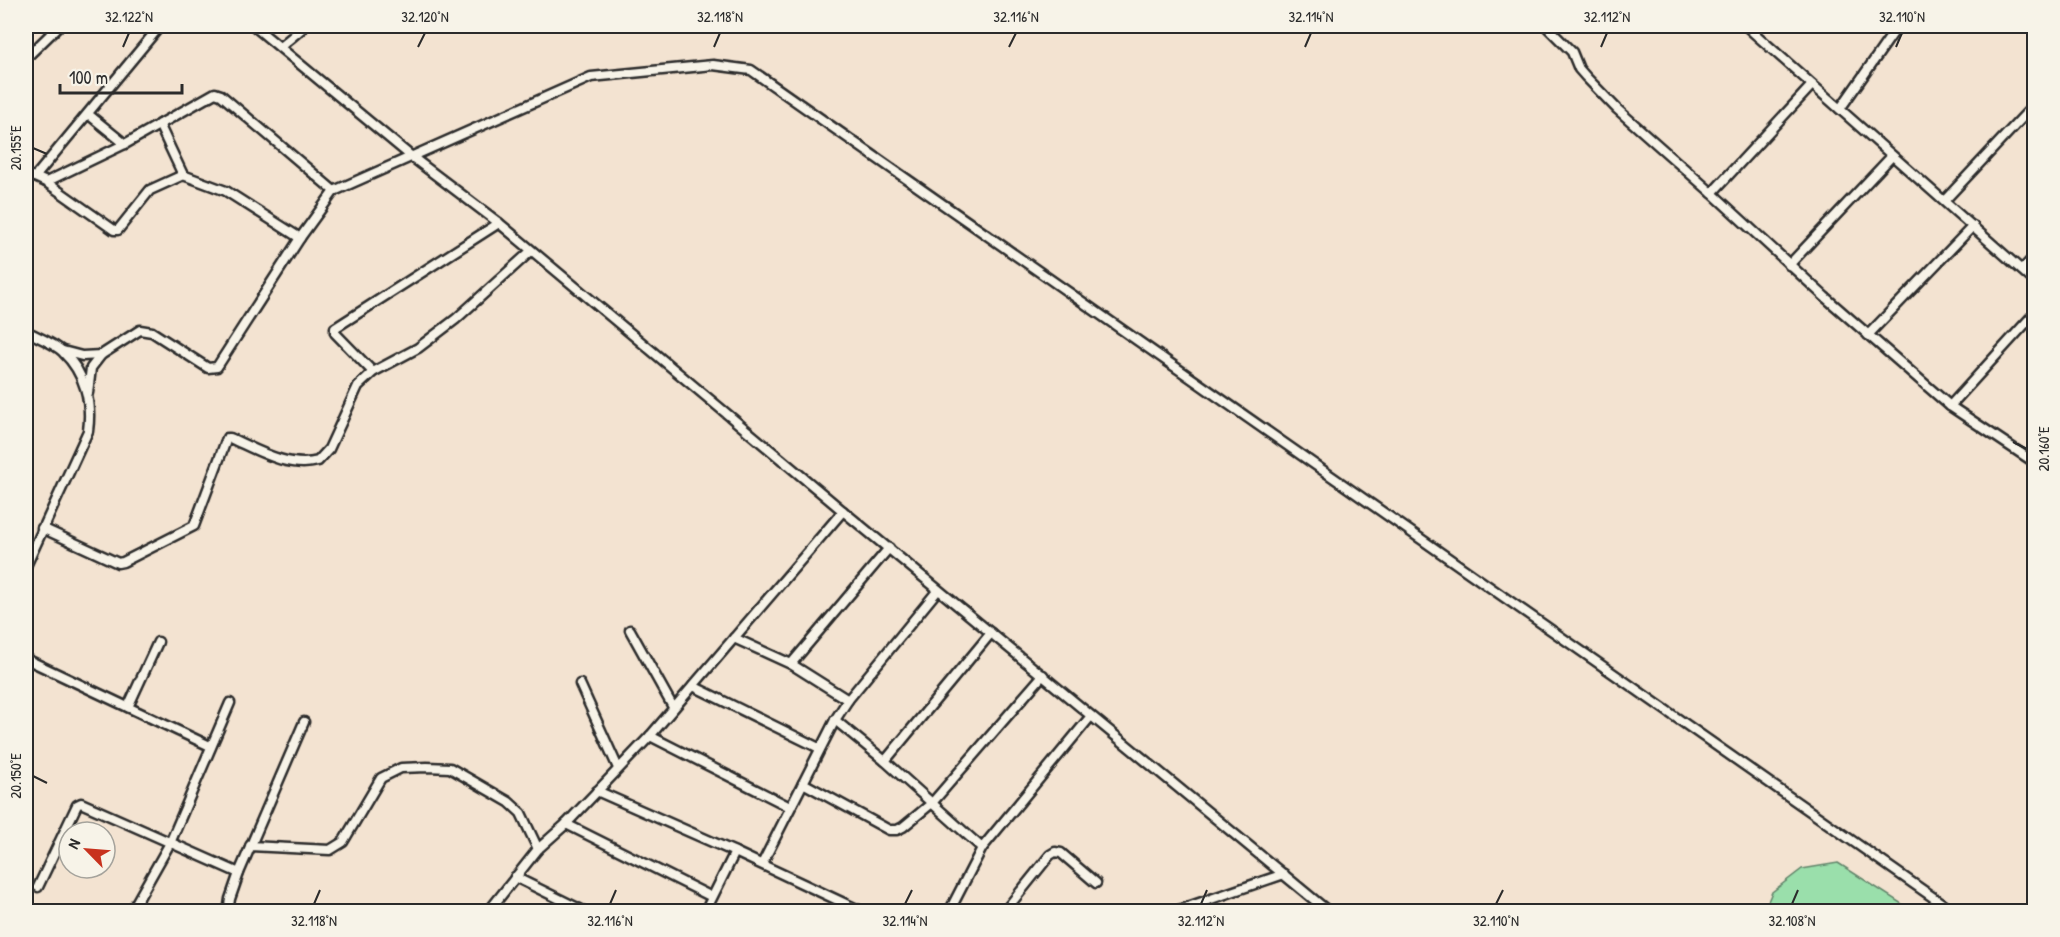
<svg xmlns="http://www.w3.org/2000/svg" width="2060" height="937" viewBox="0 0 2060 937" font-family="'Patrick Hand',sans-serif">
	<style>
		.green { fill: #9adfab; stroke: #62856b; stroke-width: 1.5 }
		.lines { fill: none; stroke-linecap: round; stroke-linejoin: round }
		.minor-casing { stroke: #2b2b2b; stroke-width: 13 }
		.minor { stroke: #f7f3e8; stroke-width: 8 }
		.ticks { fill: none; stroke: #2b2b2b; stroke-width: 2 }
		.neatline { fill: none; stroke: #2b2b2b; stroke-width: 2 }
		.ticks-label { font-size: 15px; text-anchor: middle; fill: #2b2b2b }
	</style>
	<rect width="100%" height="100%" fill="#f3e3d1"/>
	<filter id="ink" filterUnits="userSpaceOnUse"><feTurbulence type="fractalNoise" baseFrequency=".0167" numOctaves="2"/><feDisplacementMap in="SourceGraphic" scale="12" xChannelSelector="R" yChannelSelector="G"/><feConvolveMatrix kernelMatrix="1 2 1 2 8 2 1 2 1" color-interpolation-filters="sRGB"/></filter>
	<g filter="url(#ink)">
		<!-- green -->
		<path class="green" d="M1838 863 1913 911H1764L1772 892 1802 869Z"/>
		<g class="lines">
			<defs>
				<g id="minor">
					<path d="M160 26 35 177 46 182 125 144 215 93 221 95 334 191"/>
					<path d="M254 26 412 157 499 223 843 511 1329 912"/>
					<path d="M1546 26 1572 52 1579 69 1586 77 1617 109 1712 193 1825 297 1950 406 2034 462"/>
					<path d="M1746 26 2034 281"/>
					<path d="M280 47 305 26"/>
					<path d="M26 58 59 26"/>
					<path d="M1840 109 1898 26"/>
					<path d="M88 114 125 144"/>
					<path d="M159 124 183 175"/>
					<path d="M26 175 35 177"/>
					<path d="M46 182 114 230H118L150 190 183 175 226 191 300 238"/>
					<path d="M1712 193 1812 85"/>
					<path d="M1945 200 2034 105"/>
					<path d="M1789 265 1892 156"/>
					<path d="M2022 270 2034 257"/>
					<path d="M26 331C37 337 54 343 63 352 85 373 92 402 88 431L26 566"/>
					<path d="M1868 335 1973 226"/>
					<path d="M63 351 82 356 101 355"/>
					<path d="M373 372 335 333V328L499 223"/>
					<path d="M88 393 91 368 101 355 140 330 152 332 208 368 217 367 300 238 334 191 591 77 713 65 751 70 1954 912"/>
					<path d="M1950 406 2034 314"/>
					<path d="M42 528 118 563 123 562 194 526 227 438H230C257 450 288 469 318 461L329 449 358 386 373 372 418 348 456 319 531 251"/>
					<path d="M630 630 673 707"/>
					<path d="M734 638 791 664 848 700"/>
					<path d="M26 659 210 746"/>
					<path d="M791 664 889 548"/>
					<path d="M580 684 618 768"/>
					<path d="M693 686 819 748"/>
					<path d="M128 707 158 642"/>
					<path d="M835 720 885 761 982 848"/>
					<path d="M650 736 790 807"/>
					<path d="M885 761 991 633"/>
					<path d="M803 783 889 830H897L903 827 932 803 1043 675"/>
					<path d="M597 791 735 852 863 912"/>
					<path d="M566 824 712 897"/>
					<path d="M250 846 330 850 343 842 381 778 401 768 427 767 450 768 509 802 521 813 538 849"/>
					<path d="M762 864 835 720 848 700 938 590"/>
					<path d="M515 877 586 912"/>
					<path d="M38 887 77 805 81 803 239 873"/>
					<path d="M131 912 170 843 230 703"/>
					<path d="M228 912 230 899 239 873 304 722"/>
					<path d="M488 912 538 849 566 824 650 736 843 511"/>
					<path d="M705 912 735 852"/>
					<path d="M949 912 982 848 1091 716"/>
					<path d="M1004 912 1050 855 1055 852 1061 853 1096 883"/>
					<path d="M1173 912 1284 874"/>
				</g>
			</defs>
			<!-- minor casing -->
			<use href="#minor" class="minor-casing"/>
			<!-- minor -->
			<use href="#minor" class="minor"/>
		</g>
	</g>
	<!-- ticks -->
	<path class="ticks" d="M123 47 129 33M418 47 425 33M714 47 720 33M1009 47 1016 33M1305 47 1311 33M1601 47 1607 33M1896 47 1902 33M33 148 47 154M2013 442 2027 449M33 776 47 783M314 904 320 890M610 904 616 890M905 904 912 890M1201 904 1207 890M1496 904 1503 890M1792 904 1798 890"/>
	<!-- margin -->
	<rect width="2060" height="937" fill="none" stroke="#f7f3e8" stroke-width="66"/>
	<!-- north arrow -->
	<g transform="translate(87 850) rotate(295)"><circle r="28" fill="#f7f3e8" stroke="#a5a39c" stroke-width="1.5"/>
	<path d="M0-4.5L10 22L0 15L-10 22Z" fill="#c8321e"/>
	<text y="-9" font-size="16" font-weight="bold" text-anchor="middle" fill="#2b2b2b">N</text>
	</g>
	<!-- scale -->
	<path d="M60 84v9h122v-9" fill="none" stroke="#2b2b2b" stroke-width="3"/>
	<text x="69" y="84" font-size="18" fill="#2b2b2b" stroke="#f7f3e8" stroke-width="4.5" paint-order="stroke">100 m</text>
	<rect x="33" y="33" width="1994" height="871" class="neatline"/>
	<g class="ticks-label">
		<text x="129" y="22">32.122°N</text>
		<text x="425" y="22">32.120°N</text>
		<text x="720" y="22">32.118°N</text>
		<text x="1016" y="22">32.116°N</text>
		<text x="1311" y="22">32.114°N</text>
		<text x="1607" y="22">32.112°N</text>
		<text x="1902" y="22">32.110°N</text>
		<text transform="translate(16 148) rotate(-90)" y="5">20.155°E</text>
		<text transform="translate(2044 449) rotate(-90)" y="5">20.160°E</text>
		<text transform="translate(16 776) rotate(-90)" y="5">20.150°E</text>
		<text x="314" y="926">32.118°N</text>
		<text x="610" y="926">32.116°N</text>
		<text x="905" y="926">32.114°N</text>
		<text x="1201" y="926">32.112°N</text>
		<text x="1496" y="926">32.110°N</text>
		<text x="1792" y="926">32.108°N</text>
	</g>
</svg>
